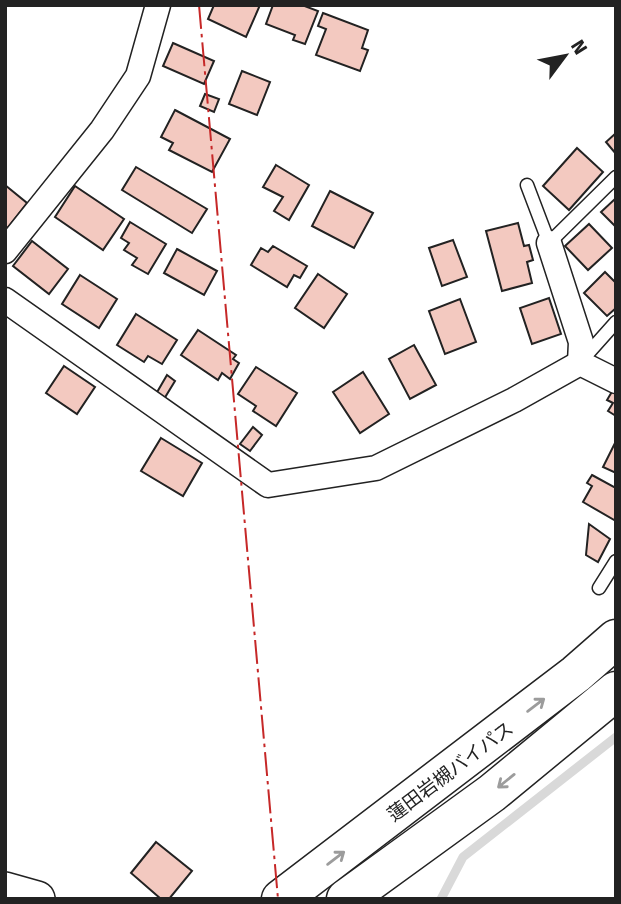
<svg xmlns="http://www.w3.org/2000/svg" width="621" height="904" viewBox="0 0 621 904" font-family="'Fira Sans','Noto Sans JP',sans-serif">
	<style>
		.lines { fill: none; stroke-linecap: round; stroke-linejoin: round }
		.stream { stroke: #d9d9d9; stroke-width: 9 }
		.building { fill: #f3c9c0; stroke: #222; stroke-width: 2 }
		.lane-casing { stroke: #222; stroke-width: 15 }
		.street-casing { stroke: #222; stroke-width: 27 }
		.secondary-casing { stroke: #222; stroke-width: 38 }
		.highway-casing { stroke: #222; stroke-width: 41 }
		.lane { stroke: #fff; stroke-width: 12 }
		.street { stroke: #fff; stroke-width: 24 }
		.secondary { stroke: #fff; stroke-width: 35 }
		.highway { stroke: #fff; stroke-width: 38 }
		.power { stroke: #c62828; stroke-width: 2; stroke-dasharray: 24 5 3.5 5; stroke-linecap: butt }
		.oneway { stroke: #9c9c9c }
		.labels { text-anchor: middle; stroke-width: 5; stroke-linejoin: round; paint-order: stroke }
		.street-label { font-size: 19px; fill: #222; stroke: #fff }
	</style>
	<rect width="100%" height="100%" fill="#fff"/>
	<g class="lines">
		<!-- stream -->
		<path class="stream" d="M441 899 463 857 616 737"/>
	</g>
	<!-- building -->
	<g class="building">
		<path d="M214 5H260L246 37 208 19Z"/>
		<path d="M273 5H302L318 11 305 44 293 40 295 35 266 24Z"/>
		<path d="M323 13 368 30 362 48 368 50 360 71 316 55 326 29 318 26Z"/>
		<path d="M173 43 214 61 204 84 163 66Z"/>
		<path d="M242 71 270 82 257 115 229 104Z"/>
		<path d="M205 94 219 99 214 112 200 106Z"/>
		<path d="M175 110 230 139 212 172 169 150 173 143 161 137Z"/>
		<path d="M616 133V154L606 142Z"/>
		<path d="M577 148 603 172 569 210 543 186Z"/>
		<path d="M276 165 309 185 289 220 274 211 283 197 263 187Z"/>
		<path d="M136 167 207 209 192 233 122 190Z"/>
		<path d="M5 185 27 203 5 231Z"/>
		<path d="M75 186 124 219 103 250 55 217Z"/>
		<path d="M330 191 373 213 354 248 312 226Z"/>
		<path d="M616 198V227L601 212Z"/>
		<path d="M130 222 166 244 148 274 132 265 137 258 124 250 129 243 121 238Z"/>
		<path d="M518 223 524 246 529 245 533 260 527 262 532 283 502 291 486 231Z"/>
		<path d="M589 224 612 248 588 270 565 246Z"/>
		<path d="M453 240 467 277 442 286 429 248Z"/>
		<path d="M32 241 68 269 49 294 13 266Z"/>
		<path d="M273 246 307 266 300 278 294 275 287 287 251 265 261 248 268 252Z"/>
		<path d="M177 249 217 271 204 295 164 273Z"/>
		<path d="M605 272 616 283V308L607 316 584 293Z"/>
		<path d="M318 274 347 294 324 328 295 308Z"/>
		<path d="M80 275 117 299 99 328 62 304Z"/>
		<path d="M549 298 561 334 532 344 520 308Z"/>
		<path d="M460 299 476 342 445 354 429 311Z"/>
		<path d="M136 314 177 340 162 364 148 356 144 362 117 345Z"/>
		<path d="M198 330 236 355 233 359 239 363 230 379 222 373 218 380 181 355Z"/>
		<path d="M414 345 436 385 410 399 389 359Z"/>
		<path d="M64 366 95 387 77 414 46 393Z"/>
		<path d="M256 367 297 393 276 426 253 411 256 406 238 394Z"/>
		<path d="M363 372 389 414 360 433 333 392Z"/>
		<path d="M167 375 175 381 164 399 156 394Z"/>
		<path d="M613 390 616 392V416L608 411 613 403 607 400Z"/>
		<path d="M253 427 262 435 250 451 240 444Z"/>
		<path d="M161 438 202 463 183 496 141 471Z"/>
		<path d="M615 443H616V473L603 467Z"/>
		<path d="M592 475 616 488V521L583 502 592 486 587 483Z"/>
		<path d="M589 524 610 539 598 562 586 555Z"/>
		<path d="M156 842 192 871 169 899H161L131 873Z"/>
	</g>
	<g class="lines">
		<defs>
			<g id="lane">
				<path d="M527 185 549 243 616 177"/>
				<path d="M583 359 616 322"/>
				<path d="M599 588 616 561"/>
			</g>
			<g id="street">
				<path d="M549 243 581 342 580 363"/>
				<path d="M5 251 102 130 138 76 158 5"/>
				<path d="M5 300 268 485 376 468 514 400 580 363 616 381"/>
			</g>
			<path id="secondary" d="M5 890 37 899"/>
			<g id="highway">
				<path d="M281 899 576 674 616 639"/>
				<path d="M346 899 492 793 616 691"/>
			</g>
		</defs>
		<!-- lane casing -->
		<use href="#lane" class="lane-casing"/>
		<!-- street casing -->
		<use href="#street" class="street-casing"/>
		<!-- secondary casing -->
		<use href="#secondary" class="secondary-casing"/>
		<!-- highway casing -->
		<use href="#highway" class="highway-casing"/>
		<!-- lane -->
		<use href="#lane" class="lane"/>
		<!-- street -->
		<use href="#street" class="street"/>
		<!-- secondary -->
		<use href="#secondary" class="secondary"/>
		<!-- highway -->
		<use href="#highway" class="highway"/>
		<!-- power -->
		<path class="power" d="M199 5 278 899"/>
	</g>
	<!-- one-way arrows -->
	<defs><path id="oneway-shaft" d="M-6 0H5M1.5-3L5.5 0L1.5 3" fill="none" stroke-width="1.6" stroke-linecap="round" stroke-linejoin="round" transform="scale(1.75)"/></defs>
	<g class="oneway">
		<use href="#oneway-shaft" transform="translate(536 705) rotate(-37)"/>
		<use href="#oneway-shaft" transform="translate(506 781) rotate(141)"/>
		<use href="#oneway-shaft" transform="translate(336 858) rotate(-37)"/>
	</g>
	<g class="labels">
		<!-- street labels -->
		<g class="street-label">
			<text transform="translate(450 771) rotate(-37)" y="7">蓮田岩槻バイパス</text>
		</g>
	</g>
	<!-- border -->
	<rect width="621" height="904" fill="none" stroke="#222222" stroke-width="14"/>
	<!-- north arrow -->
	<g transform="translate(565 56) rotate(58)" stroke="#ffffff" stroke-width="5" paint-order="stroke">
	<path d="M0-5L12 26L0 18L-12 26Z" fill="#222222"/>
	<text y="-10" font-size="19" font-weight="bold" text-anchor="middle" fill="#222222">N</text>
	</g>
</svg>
